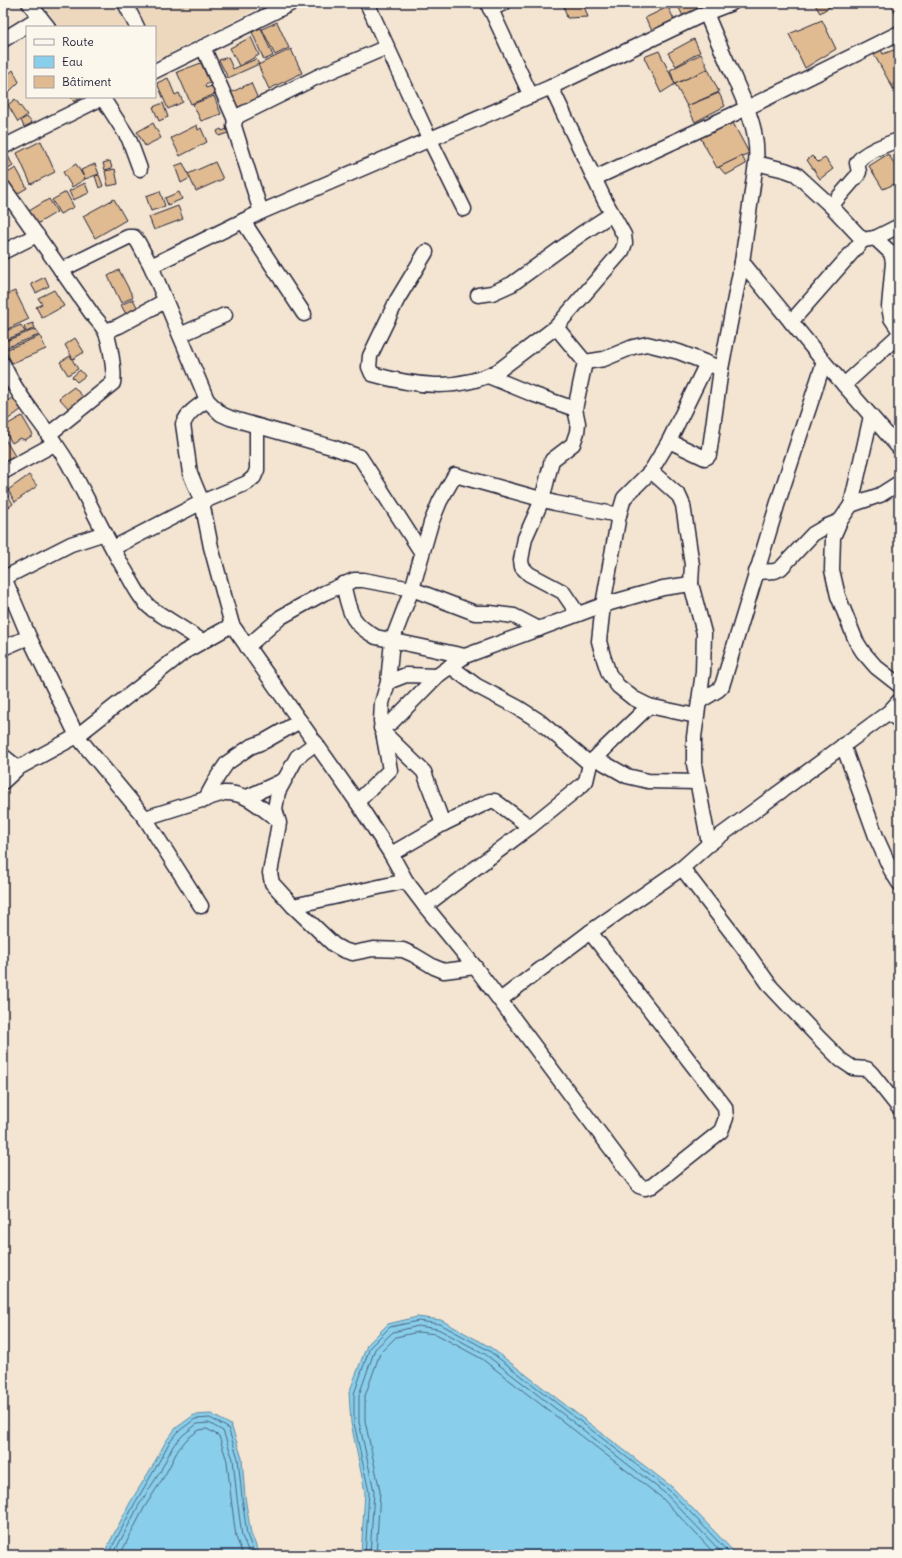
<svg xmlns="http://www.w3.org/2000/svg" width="902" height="1558" viewBox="0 0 902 1558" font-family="Delius,sans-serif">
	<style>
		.built { fill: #edd8be }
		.water { fill: #89ceea; stroke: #6089a4 }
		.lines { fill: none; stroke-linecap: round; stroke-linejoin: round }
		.shore { stroke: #4b6781; stroke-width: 1 }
		.building { fill: #e0bb91; stroke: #22223b }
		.minor-casing { stroke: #22223b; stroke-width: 17 }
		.minor { stroke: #fbf7ec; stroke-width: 14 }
	</style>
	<rect width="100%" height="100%" fill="#f3e5d1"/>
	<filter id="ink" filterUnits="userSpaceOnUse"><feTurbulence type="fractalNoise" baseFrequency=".025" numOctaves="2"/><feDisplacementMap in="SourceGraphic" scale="8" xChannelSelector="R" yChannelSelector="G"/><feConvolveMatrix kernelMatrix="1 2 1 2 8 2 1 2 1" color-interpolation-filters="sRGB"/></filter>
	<g filter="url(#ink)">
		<!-- built -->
		<g class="built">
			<path d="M42 3H120L133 27H59Z"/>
			<path d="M130 3H268L158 60 155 54V27H142Z"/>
		</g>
		<!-- water -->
		<g class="water">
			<path d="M417 1317 441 1320 490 1347 672 1487 737 1555H361L365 1492 351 1423 349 1393 367 1345 388 1324Z"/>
			<path d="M211 1414 231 1425 242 1458 245 1497 251 1534 260 1555H103L131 1501 152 1467 166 1441 176 1428 194 1415Z"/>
		</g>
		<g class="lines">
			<!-- shore -->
			<g class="shore">
				<path d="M108 1555 135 1503 155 1469 169 1443 179 1431 195 1419 210 1418 228 1428 238 1458 242 1497 247 1535 255 1555"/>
				<path d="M113 1555 139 1505 160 1472 173 1446 183 1435 197 1424 209 1423 223 1431 233 1459 237 1498 242 1536 250 1555"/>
				<path d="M120 1555 144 1508 165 1475 178 1450 187 1439 199 1430 207 1429 219 1436 227 1461 231 1498 236 1537 243 1555"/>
				<path d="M365 1555 369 1492 354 1423V1394L370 1347 390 1327 418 1321 440 1324 488 1350 669 1490 731 1555"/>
				<path d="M370 1555 374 1491 359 1422V1395L375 1349 393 1332 418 1326 438 1329 485 1354 666 1494 724 1555"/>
				<path d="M376 1555 380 1491 365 1421V1396L380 1353 396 1337 418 1332 436 1334 482 1359 662 1498 716 1555"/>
			</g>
		</g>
		<!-- building -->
		<g class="building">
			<path d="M563 3H583L588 17 567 18Z"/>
			<path d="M638 3H651L642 8Z"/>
			<path d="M679 3H714L685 20 677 4Z"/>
			<path d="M814 3H830L831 6 820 13Z"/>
			<path d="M891 3H899V22Z"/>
			<path d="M668 7 675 21 653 32 645 18Z"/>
			<path d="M822 20 836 49 805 68 789 34Z"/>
			<path d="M277 22 289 48 275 55 262 29Z"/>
			<path d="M261 28 273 56 264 60 252 32Z"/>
			<path d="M251 37 259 55 239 66 230 48Z"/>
			<path d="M694 39 700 52 676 66 668 53Z"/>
			<path d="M880 47 883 54 899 48V99L872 51Z"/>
			<path d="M291 49 302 73 269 89 258 65Z"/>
			<path d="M659 51 675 84 661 93 644 57Z"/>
			<path d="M701 54 708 69 675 84 670 70Z"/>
			<path d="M228 57 233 69 256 59 259 64 228 78 219 60Z"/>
			<path d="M201 63 210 83 205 85 206 88 212 86 215 94 191 104 177 72Z"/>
			<path d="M708 69 719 92 687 106 675 84Z"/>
			<path d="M13 70 19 82 9 92 3 79Z"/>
			<path d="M168 78 175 95 179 93 183 102 168 109 157 83Z"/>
			<path d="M251 83 258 99 236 108 230 93Z"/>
			<path d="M719 93 725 106 695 122 687 106Z"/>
			<path d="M214 96 221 114 201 121 193 104Z"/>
			<path d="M71 97H83L74 102Z"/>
			<path d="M15 99 27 115 18 122 8 105Z"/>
			<path d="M163 103 168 117 159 121 153 107Z"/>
			<path d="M27 117 32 123 24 127 21 120Z"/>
			<path d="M732 121 749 153 717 168 700 137Z"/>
			<path d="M153 123 161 138 145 146 137 132Z"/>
			<path d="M197 125 198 130 201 128 207 142 180 156 171 138Z"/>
			<path d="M221 129 222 131 227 129 228 133 219 136 217 131Z"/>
			<path d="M41 141 55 172 31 184 17 153Z"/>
			<path d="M888 154 899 171V182L883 189 869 166Z"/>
			<path d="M8 156 13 166 3 172V159Z"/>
			<path d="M742 156 746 164 726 175 719 167Z"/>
			<path d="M812 156 818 162 825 158 833 169 820 179 807 160Z"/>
			<path d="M110 161 112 168 105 170 103 163Z"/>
			<path d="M215 162 223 179 196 191 188 174Z"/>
			<path d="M183 163 190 178 181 183 175 166Z"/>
			<path d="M76 164 85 179 72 187 63 172Z"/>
			<path d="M95 164 99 174 85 179 81 170Z"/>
			<path d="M16 168 27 188 15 195 4 175Z"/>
			<path d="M115 169 118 184 108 186 105 171Z"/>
			<path d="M99 175 103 186 99 188 95 176Z"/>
			<path d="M85 183 89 193 73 200 69 191Z"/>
			<path d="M160 191 165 206 151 211 146 196Z"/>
			<path d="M66 192 74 207 60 214 52 200Z"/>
			<path d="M179 192 182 199 168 205 165 198Z"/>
			<path d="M49 199 57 212 37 224 29 211Z"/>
			<path d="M114 199 126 220 95 238 83 216Z"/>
			<path d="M178 206 183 219 154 230 149 217Z"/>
			<path d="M119 270 133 297 121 303 108 276Z"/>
			<path d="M45 277 49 286 36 293 31 284Z"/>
			<path d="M54 290 64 306 42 318 36 307 42 304 38 298Z"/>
			<path d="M15 291 29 319 3 331V296Z"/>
			<path d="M133 299 139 311 127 316 121 305Z"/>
			<path d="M33 323 35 328 26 332 24 326Z"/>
			<path d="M21 325 25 332 3 341V332Z"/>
			<path d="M36 329 39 335 5 348 3 342Z"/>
			<path d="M40 336 46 349 12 363 5 350Z"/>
			<path d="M75 338 84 352 73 359 65 345Z"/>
			<path d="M70 356 78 369 68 375 60 362Z"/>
			<path d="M80 370 85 376 77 382 72 377Z"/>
			<path d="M74 387 84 398 70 410 59 398Z"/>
			<path d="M14 396 22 409 3 423V405Z"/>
			<path d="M22 416 33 435 25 440 20 438 12 443 3 427Z"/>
			<path d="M3 436 15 456 3 463Z"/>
			<path d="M29 475 37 486 15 502 8 490Z"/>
			<path d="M6 492 13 504 3 511V494Z"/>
		</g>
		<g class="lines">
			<defs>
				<g id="minor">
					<path d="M29 3 48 27"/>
					<path d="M125 3 137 27"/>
					<path d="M367 3 430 140 464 209"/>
					<path d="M488 3 531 96"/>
					<path d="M490 9 504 3"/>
					<path d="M3 40 40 17"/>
					<path d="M203 47 235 120"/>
					<path d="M155 71 292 3"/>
					<path d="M551 87 604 199 624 235 625 243 622 251 556 327 585 362"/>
					<path d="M102 97 129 139 140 169"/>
					<path d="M3 147 104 97"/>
					<path d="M756 163 785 170 796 174 831 206 863 240 875 238 891 253 893 262 889 307 891 318 899 330"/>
					<path d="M595 178 747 108 899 33"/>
					<path d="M3 187 92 314C96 319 102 325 105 331 110 340 115 373 113 383L48 435"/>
					<path d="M831 206 857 176 859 172 857 163C863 152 887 144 899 140"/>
					<path d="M261 212 234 126 235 120 238 116 317 77 387 47"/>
					<path d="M243 221 304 314"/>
					<path d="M875 238 899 226"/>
					<path d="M3 252 37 235"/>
					<path d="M426 252 397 300 370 356 369 367 372 374C414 386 457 392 498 371L556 327"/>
					<path d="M742 262 824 362 899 448"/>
					<path d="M151 266 261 212 551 87 706 13 732 3"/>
					<path d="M61 270 128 237H134L138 242 151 266 207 400 221 414 230 418 335 448 360 457 422 553"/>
					<path d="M478 295 492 293 512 284 581 234 612 214"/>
					<path d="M791 322 863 240"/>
					<path d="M106 331 119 326 165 301"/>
					<path d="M180 335 225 315"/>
					<path d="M585 362 604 359 633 347 647 344 679 352 707 363"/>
					<path d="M3 364C19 400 48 429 68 463 87 497 103 533 123 567 132 581 139 599 152 609L202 641"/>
					<path d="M488 376 532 394 575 409"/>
					<path d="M844 385 899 335"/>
					<path d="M207 400C197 407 188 412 183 424L190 473 202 502 211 547 232 625 357 802 391 854 406 881 425 906 475 967 639 1186 645 1188 652 1186 721 1131 726 1118 725 1107 590 932"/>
					<path d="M871 416 851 505 840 521 833 537 832 570 838 596 856 641 863 652 876 667 899 685"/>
					<path d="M669 441 705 458 707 457 709 455 721 369 742 262 756 163C759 129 745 104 732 73 723 53 714 33 706 13"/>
					<path d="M651 471 679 496 683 505 692 565 691 584"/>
					<path d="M3 472 54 444"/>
					<path d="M851 505 880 495 899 483"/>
					<path d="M113 548 202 502 247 483 254 477 257 470V426"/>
					<path d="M756 572 775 571 781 568 813 534 825 527 840 521"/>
					<path d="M3 575 29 637 77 736 145 818 201 906"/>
					<path d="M4 578 71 544 105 533"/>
					<path d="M343 584C350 612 349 622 376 637L465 656"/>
					<path d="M578 614 563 592 529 574 522 567 521 560 525 538 542 500 552 460 573 444 577 432 578 423 575 409 585 362"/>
					<path d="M247 647 281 617 324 593 354 580H363L412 589 475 613H490L514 616 539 629"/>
					<path d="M3 648 29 637"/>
					<path d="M450 666 477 686 517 707 539 721 590 764 600 753 649 706"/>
					<path d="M388 682 406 675 437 676"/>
					<path d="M700 701 718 690 722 686 779 499 824 362"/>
					<path d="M889 712 899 721"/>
					<path d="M696 716 649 706 633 698 618 686 609 674 603 656 599 641 603 605 619 515 624 498 651 471 669 441 707 363 721 369"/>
					<path d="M381 728 392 722 437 676 465 656 603 605 663 588 691 584 704 633 703 672 694 737V764L709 844"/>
					<path d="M382 731 424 772 443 824 391 854"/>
					<path d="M316 743 297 757 278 792 275 809 279 823 270 873 272 883 293 906 334 945 343 950 353 953 373 949 403 950 414 955 434 967 444 971 475 967"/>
					<path d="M843 745 877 839 891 870 899 883"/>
					<path d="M3 756 18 768 77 736 184 652 232 625"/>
					<path d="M595 758 627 776 648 781 697 782"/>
					<path d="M3 782 18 768"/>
					<path d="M247 797 282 781"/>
					<path d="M205 800 218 776 227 763 250 747 265 741 300 721"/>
					<path d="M357 802 390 770 381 721 382 703 388 682 392 641 412 589 431 523 440 501 455 475 555 503 619 515"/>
					<path d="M145 818 224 793C247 792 259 807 277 819"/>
					<path d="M443 824 490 801H495L530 827"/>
					<path d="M682 868 742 946 771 987 820 1039 841 1060 853 1068 867 1069 872 1074 899 1108"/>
					<path d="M293 906 406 881"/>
					<path d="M425 906 530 827 582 785 586 781 590 764"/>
					<path d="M500 1000 590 932 682 868 709 844 889 712 899 701"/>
				</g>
			</defs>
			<!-- minor casing -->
			<use href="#minor" class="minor-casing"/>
			<!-- minor -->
			<use href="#minor" class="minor"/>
		</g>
	</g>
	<!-- margin -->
	<rect width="902" height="1558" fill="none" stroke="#fbf7ec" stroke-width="16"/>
	<rect x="8" y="8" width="886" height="1542" fill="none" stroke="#22223b" stroke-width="1.5" filter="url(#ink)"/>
	<!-- legend -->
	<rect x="26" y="26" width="130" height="72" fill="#fbf7ec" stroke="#a4a2a5"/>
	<rect x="34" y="39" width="20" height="6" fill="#fbf7ec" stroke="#a4a2a5"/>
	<text x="62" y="46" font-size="12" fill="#22223b">Route</text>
	<rect x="34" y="56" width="20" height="12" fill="#89ceea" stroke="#a4a2a5"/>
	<text x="62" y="66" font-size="12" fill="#22223b">Eau</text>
	<rect x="34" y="76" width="20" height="12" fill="#e0bb91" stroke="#a4a2a5"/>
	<text x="62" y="86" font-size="12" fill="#22223b">Bâtiment</text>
</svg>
